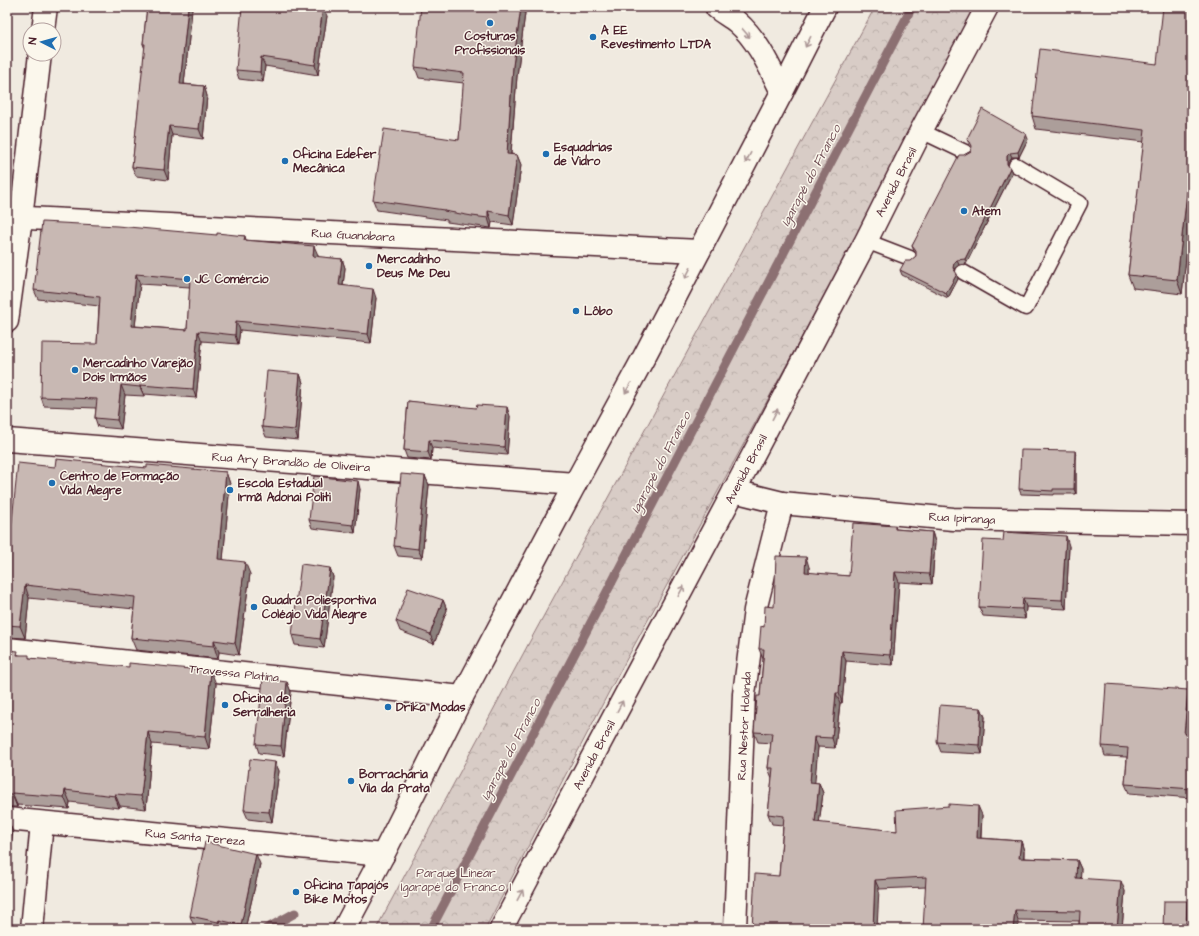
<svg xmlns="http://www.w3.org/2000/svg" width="1199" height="936" viewBox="0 0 1199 936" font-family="'Architects Daughter',sans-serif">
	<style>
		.forest { fill: url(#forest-crowns); stroke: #917678 }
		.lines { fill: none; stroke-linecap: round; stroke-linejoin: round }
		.stream { stroke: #8c6f72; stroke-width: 9 }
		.service-casing { stroke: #4a1f2b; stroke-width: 17 }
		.minor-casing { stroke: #4a1f2b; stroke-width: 25 }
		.tertiary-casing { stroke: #4a1f2b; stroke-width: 25 }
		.trunk-casing { stroke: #4a1f2b; stroke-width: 25 }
		.service { stroke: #fbf7ec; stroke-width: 14 }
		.minor { stroke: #fbf7ec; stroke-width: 22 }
		.tertiary { stroke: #fbf7ec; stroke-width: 22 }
		.trunk { stroke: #fbf7ec; stroke-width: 22 }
		.wall { fill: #ac9e9a; stroke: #4a1f2b; fill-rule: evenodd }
		.shaded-wall { fill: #8c817d; stroke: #4a1f2b }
		.building { fill: #c8b8b3; stroke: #4a1f2b; fill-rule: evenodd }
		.oneway { stroke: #ab9695 }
		.poi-dot { fill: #1f6fb2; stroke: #fbf7ec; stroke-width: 1.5 }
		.labels { text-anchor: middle; stroke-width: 3; stroke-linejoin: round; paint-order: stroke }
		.poi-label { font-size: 12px; font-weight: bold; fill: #4a1f2b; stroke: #fbf7ec; text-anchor: start }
		.street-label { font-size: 12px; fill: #4a1f2b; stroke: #fbf7ec }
		.park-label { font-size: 12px; fill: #6e4a52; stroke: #fbf7ec }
		.water-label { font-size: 13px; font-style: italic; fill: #704e55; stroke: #fbf7ec }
	</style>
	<defs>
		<pattern id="forest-crowns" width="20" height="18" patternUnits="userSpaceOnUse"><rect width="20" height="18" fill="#d8ccc6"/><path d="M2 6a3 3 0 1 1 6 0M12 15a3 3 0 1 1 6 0" fill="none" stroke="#bbafaa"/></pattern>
	</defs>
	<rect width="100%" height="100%" fill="#f0eae0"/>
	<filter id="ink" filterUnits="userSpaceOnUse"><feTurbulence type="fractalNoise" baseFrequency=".025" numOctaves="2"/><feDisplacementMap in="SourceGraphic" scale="8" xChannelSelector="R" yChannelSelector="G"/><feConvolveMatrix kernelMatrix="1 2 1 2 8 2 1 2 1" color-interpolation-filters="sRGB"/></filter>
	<g filter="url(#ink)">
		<!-- forest -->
		<path class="forest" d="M875 7H979L941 81 611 688 485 929H376L530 641Z"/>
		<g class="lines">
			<!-- stream -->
			<g class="stream">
				<path d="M266 929 295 913"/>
				<path d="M431 929 912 7"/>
			</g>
			<defs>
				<g id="service">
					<path d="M921 131 965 152"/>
					<path d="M866 241 910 258"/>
					<path d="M963 272 1026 308 1080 203 1016 165"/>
				</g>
				<g id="minor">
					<path d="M43 30 46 7"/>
					<path d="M7 217 699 251"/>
					<path d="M7 321 21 218 40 54"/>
					<path d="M7 440 575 484"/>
					<path d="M734 491 782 503 953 519 1192 524"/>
					<path d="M7 649 462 697"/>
					<path d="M7 819 383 855"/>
					<path d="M32 929 42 823"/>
					<path d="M735 929 744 694 755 610 782 503"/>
				</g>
				<path id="tertiary" d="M717 8C723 13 731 17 737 22 758 40 770 68 782 92"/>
				<g id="trunk">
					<path d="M344 929 383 855 462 697 575 484 644 357 782 92 825 7"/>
					<path d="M501 929 734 491 866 241 921 131 987 7"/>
				</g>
			</defs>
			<!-- service casing -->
			<use href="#service" class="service-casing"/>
			<!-- minor casing -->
			<use href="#minor" class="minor-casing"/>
			<!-- tertiary casing -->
			<use href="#tertiary" class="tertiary-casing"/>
			<!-- trunk casing -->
			<use href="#trunk" class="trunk-casing"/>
			<!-- service -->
			<use href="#service" class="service"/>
			<!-- minor -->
			<use href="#minor" class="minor"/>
			<!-- tertiary -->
			<use href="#tertiary" class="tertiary"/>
			<!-- trunk -->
			<use href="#trunk" class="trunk"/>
		</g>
		<!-- wall -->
		<g class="wall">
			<path d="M147 7H191L192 10 184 84 204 86 207 96 203 139 172 135 168 180 136 176 132 167 145 49 143 44Z"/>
			<path d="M1192 7V204L1182 294 1133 288 1128 275 1144 142 1036 129 1032 116 1157 64Z"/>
			<path d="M525 13 517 76 511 154 517 155 521 165 513 225 492 222 491 228 476 226 447 222V220L377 210 373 200 459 140 464 83 419 78 415 67Z"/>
			<path d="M327 16 318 75 265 66 263 82 239 79 236 70Z"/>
			<path d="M967 139H1028L1019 157H1012L1009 161 1008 166 1012 173 966 264 959 265 955 268V271L958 279 948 298 902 275 900 270 916 256V254L914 251 912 246 964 155 971 151V147L969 144Z"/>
			<path d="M217 235 245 236 246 240 318 255 317 257 342 259 345 268 343 285 376 298 371 343 240 330 238 344 202 341 196 398 144 394V396L125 395 121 429 98 427 95 418 96 408 44 406 41 397 97 344 99 306 38 299 34 290ZM140 284 190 287 187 330 135 326Z"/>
			<path d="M300 374 303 383 298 440 266 437 262 427Z"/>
			<path d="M408 401 510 416 507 455 432 448 431 460 407 458 404 450Z"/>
			<path d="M1076 456V494H1054V495L1021 494 1019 489Z"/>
			<path d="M55 467 147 468 226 472 230 484 223 559 250 574 239 655 219 652 218 659 136 650 131 638 134 609 29 598 25 638 7 637V540H10Z"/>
			<path d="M425 476 429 485 422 558 398 556 394 546Z"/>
			<path d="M360 489 355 533 312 528 309 520Z"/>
			<path d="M895 526 896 529 932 532 935 542 932 584 899 582 893 665 846 661 842 703H840L835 748 818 747 814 783H819L823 793 819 823 897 831 982 815 981 838 1021 841 1024 851V858L1077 860 1081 869 1080 878 1125 891 1122 929H1079V921L1018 920 926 887 879 889 779 876 783 825 772 824 768 814 772 778 768 768 771 743 758 742 754 732 760 696 763 659 759 649 764 627 774 607 809 567V573L849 576Z"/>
			<path d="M1069 546 1066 609 1026 607 1025 619 983 616 979 607Z"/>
			<path d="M330 568 333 577 324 648 295 645 292 635Z"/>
			<path d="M443 600 447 610 434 644 400 631 396 621Z"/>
			<path d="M7 650 19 655 30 658 216 684 209 749 152 744 146 809 120 806 119 808 70 802 69 809 17 805V807H7Z"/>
			<path d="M287 682 291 692 284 756 259 753 256 744Z"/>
			<path d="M1192 700 1189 735H1190L1192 740V798L1129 793 1125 784 1127 757 1105 756 1102 746Z"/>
			<path d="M981 708 985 717 982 754 941 752 937 742Z"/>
			<path d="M275 762 279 771 272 822 248 819 244 810Z"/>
			<path d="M260 864 245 929H209L194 926 190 916Z"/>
		</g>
		<!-- shaded-wall -->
		<g class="shaded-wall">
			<path d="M188 7H191L192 10 183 93 180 84Z"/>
			<path d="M323 7 327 16 318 75 315 65Z"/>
			<path d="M521 7H523L525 13 517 76 510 164 507 154 513 66Z"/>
			<path d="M261 57 265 66 263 82 260 72Z"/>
			<path d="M204 86 207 96 203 139 199 129Z"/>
			<path d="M169 126 172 135 168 180 164 170Z"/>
			<path d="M1026 134 1028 139 1019 157 1018 152Z"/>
			<path d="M1192 149V204L1182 294 1177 280Z"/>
			<path d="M1010 153 1012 157 1009 161 1008 169 1007 164V156Z"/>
			<path d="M517 155 521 165 513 225 509 215Z"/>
			<path d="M1010 168 1012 173 966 264 965 259Z"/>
			<path d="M488 211 492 222 491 228 488 218Z"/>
			<path d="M314 246 318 255 317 265 313 256Z"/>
			<path d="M342 259 345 268 342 294 339 285Z"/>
			<path d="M957 260 959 265 955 268V272L953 268 954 263Z"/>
			<path d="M136 274 140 284 134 335 131 326Z"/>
			<path d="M957 274 958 279 948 298 946 293Z"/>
			<path d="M373 289 376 298 371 343 368 334Z"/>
			<path d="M236 321 240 330 238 344 235 335Z"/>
			<path d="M198 331 202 341 196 398 193 389Z"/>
			<path d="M300 374 303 383 298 440 295 430Z"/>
			<path d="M121 385 125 395 121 429 117 420Z"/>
			<path d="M140 385 144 394V396L140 387Z"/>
			<path d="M507 407 510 416 507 455 504 447Z"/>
			<path d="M429 440 432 448 431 460 428 452Z"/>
			<path d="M1075 451 1076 456V494L1074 489Z"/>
			<path d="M226 472 230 484 222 571 218 559Z"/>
			<path d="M425 476 429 485 422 558 418 549Z"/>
			<path d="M358 481 360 489 355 533 353 525Z"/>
			<path d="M932 532 935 542 932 584 929 574Z"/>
			<path d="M1066 536 1069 546 1066 609 1062 600Z"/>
			<path d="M806 557 809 567V582L805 572Z"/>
			<path d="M245 562 250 574 239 655 235 643Z"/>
			<path d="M330 568 333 577 324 648 320 639Z"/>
			<path d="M895 572 899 582 893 665 890 655Z"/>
			<path d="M25 585 29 598 25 638 20 626Z"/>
			<path d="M1023 598 1026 607 1025 619 1022 609Z"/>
			<path d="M443 600 447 610 434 644 430 634Z"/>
			<path d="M214 640 219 652 218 659 214 646Z"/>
			<path d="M842 651 846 661 842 703 839 693Z"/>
			<path d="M211 671 216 684 209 749 205 737Z"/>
			<path d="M287 682 291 692 284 756 281 746Z"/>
			<path d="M1188 690 1192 700 1188 744 1184 734Z"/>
			<path d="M836 693 840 703 835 748 832 738Z"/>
			<path d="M981 708 985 717 982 754 979 745Z"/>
			<path d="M148 732 152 744 146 809 141 796Z"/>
			<path d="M1190 735 1192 740V769L1189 760Z"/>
			<path d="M814 737 818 747 814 792 810 782Z"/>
			<path d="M275 762 279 771 272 822 269 812Z"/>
			<path d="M819 783 823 793 818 832 815 822Z"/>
			<path d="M65 790 70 802 69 809 64 797Z"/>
			<path d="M12 793 17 805V807L12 795Z"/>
			<path d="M115 794 120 806 119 808 115 796Z"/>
			<path d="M978 806 982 815 980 848 977 838Z"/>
			<path d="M8 820 13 832 7 865V827Z"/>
			<path d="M1021 841 1024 851 1023 868 1019 858Z"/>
			<path d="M256 854 260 864 245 929H242L241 925Z"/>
			<path d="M1077 860 1081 869 1080 888 1076 878Z"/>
			<path d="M875 880 879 889 877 929H873Z"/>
			<path d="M1121 881 1125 891 1122 929H1117Z"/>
			<path d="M1187 901 1190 911V929H1186Z"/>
			<path d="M1015 910 1018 920V929H1013Z"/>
			<path d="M219 920 222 929H221L218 922Z"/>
		</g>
		<!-- building -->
		<g class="building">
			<path d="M147 7H188L180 84 204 86 199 129 169 126 164 170 132 167 145 44H143Z"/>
			<path d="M242 7H323L315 65 261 57 260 72 236 70Z"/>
			<path d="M421 7H521L513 66 507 154 517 155 509 215 488 211V218L472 216 444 211V210L373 200 384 129 459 140 464 73 415 67Z"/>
			<path d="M1163 7H1192V149L1177 280 1128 275 1145 130 1032 116 1040 49 1157 64Z"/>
			<path d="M982 109 1026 134 1018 152 1010 153 1007 156V164L1010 168 965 259 957 260 954 263 953 268 957 274 946 293 900 270 905 261H910L916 256V251L912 246 959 155H964L971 151 972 146 970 142 967 139Z"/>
			<path d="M42 222 117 226 217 235V233L245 236 244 240 314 246 313 256 342 259 339 285 373 289 368 334 236 321 235 335 198 331 193 389 140 385V387L121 385 117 420 95 418 97 399 41 397 42 343 97 344 100 297 34 290ZM136 274 190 279 187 330 131 326Z"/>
			<path d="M267 371 300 374 295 430 262 427Z"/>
			<path d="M408 401 476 408 477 405 507 407 504 447 429 440 428 452 404 450Z"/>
			<path d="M1021 450 1075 451 1074 489H1053V491L1019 489Z"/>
			<path d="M56 459 147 468V465L226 472 218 559 245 562 235 643 214 640V646L131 638 135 597 25 585 20 626 7 625V540H10L18 463 55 467Z"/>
			<path d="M401 474 425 476 418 549 394 546Z"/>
			<path d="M314 476 358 481 353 525 309 520Z"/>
			<path d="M853 523 895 526V529L932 532 929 574 895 572 890 655 842 651 839 693H836L832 738 814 737 810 782 819 783 815 822 897 831 896 810 949 806V804L978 806 977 838 1021 841 1019 858 1077 860 1076 878 1121 881 1117 929H1079L1080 911 1015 910 1013 929H923L926 877 875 880 873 929H752L755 874 779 876 784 816 768 814 773 768H768L772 733 754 732 757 696H760L764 649H759L761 626 764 627 765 606 774 607 776 556 806 557 805 572 849 576Z"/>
			<path d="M1004 532 1066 536 1062 600 1023 598 1022 609 979 607 983 540 1003 541Z"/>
			<path d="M301 564 330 568 320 639 292 635Z"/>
			<path d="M408 588 443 600 430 634 396 621Z"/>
			<path d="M7 650 18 651 17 655H29V658L129 667V663L211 671 205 737 148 732 141 796 115 794V796L65 790 64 797 12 793V795H7Z"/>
			<path d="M263 679 287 682 281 746 256 744Z"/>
			<path d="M1106 684 1188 690 1184 734 1190 735 1189 760 1192 761V789L1125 784 1128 748 1102 746Z"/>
			<path d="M940 705 981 708 979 745 937 742Z"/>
			<path d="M250 759 275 762 269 812 244 810Z"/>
			<path d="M205 842 256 854 241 925 219 920 218 922 190 916Z"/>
			<path d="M1164 901H1187L1186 929H1163Z"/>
		</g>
		<!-- one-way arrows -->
		<defs><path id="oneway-shaft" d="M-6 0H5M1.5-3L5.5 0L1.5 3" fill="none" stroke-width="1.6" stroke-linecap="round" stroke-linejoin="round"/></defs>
		<g class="oneway">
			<use href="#oneway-shaft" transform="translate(746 33) rotate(49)"/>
			<use href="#oneway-shaft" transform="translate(808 42) rotate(117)"/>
			<use href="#oneway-shaft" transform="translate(748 158) rotate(118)"/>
			<use href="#oneway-shaft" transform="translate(688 273) rotate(117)"/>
			<use href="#oneway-shaft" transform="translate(628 388) rotate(119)"/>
			<use href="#oneway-shaft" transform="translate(775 414) rotate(-63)"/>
			<use href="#oneway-shaft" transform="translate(681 591) rotate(-62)"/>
			<use href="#oneway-shaft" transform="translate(620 706) rotate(-62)"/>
			<use href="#oneway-shaft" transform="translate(520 895) rotate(-62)"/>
		</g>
	</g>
	<!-- markers -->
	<g class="poi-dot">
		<circle cx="490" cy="23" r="4"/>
		<circle cx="593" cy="37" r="4"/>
		<circle cx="546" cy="154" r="4"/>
		<circle cx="285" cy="161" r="4"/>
		<circle cx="964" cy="211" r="4"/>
		<circle cx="369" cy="266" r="4"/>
		<circle cx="187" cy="279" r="4"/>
		<circle cx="576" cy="311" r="4"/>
		<circle cx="75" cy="370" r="4"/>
		<circle cx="52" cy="483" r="4"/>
		<circle cx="230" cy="490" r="4"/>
		<circle cx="254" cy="607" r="4"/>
		<circle cx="225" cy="705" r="4"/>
		<circle cx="388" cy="707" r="4"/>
		<circle cx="351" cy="781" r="4"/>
		<circle cx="296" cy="892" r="4"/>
	</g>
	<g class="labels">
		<!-- poi labels -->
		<g class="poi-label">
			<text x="601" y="34">A EE<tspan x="601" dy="14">Revestimento LTDA</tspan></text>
			<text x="490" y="40" text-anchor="middle">Costuras<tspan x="490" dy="14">Profissionais</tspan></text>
			<text x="554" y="151">Esquadrias<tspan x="554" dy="14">de Vidro</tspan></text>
			<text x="293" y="158">Oficina Edefer<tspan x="293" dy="14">Mecânica</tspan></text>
			<text x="972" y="215">Atem</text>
			<text x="377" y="263">Mercadinho<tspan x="377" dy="14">Deus Me Deu</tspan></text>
			<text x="195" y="283">JC Comércio</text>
			<text x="584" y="315">Lôbo</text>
			<text x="83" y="367">Mercadinho Varejão<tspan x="83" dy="14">Dois Irmãos</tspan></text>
			<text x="60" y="480">Centro de Formação<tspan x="60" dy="14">Vida Alegre</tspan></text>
			<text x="238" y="487">Escola Estadual<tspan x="238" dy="14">Irmã Adonai Politi</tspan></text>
			<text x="262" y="604">Quadra Poliesportiva<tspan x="262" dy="14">Colégio Vida Alegre</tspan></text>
			<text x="233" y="702">Oficina de<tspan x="233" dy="14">Serralheria</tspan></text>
			<text x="396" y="711">Drika Modas</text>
			<text x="359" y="778">Borracharia<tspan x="359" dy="14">Vila da Prata</tspan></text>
			<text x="304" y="889">Oficina Tapajós<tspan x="304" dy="14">Bike Motos</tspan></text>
		</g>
		<!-- street labels -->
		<g class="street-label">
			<text transform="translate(896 182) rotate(-63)" y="4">Avenida Brasil</text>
			<text transform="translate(353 235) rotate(3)" y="4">Rua Guanabara</text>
			<text transform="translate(291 462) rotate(4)" y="4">Rua Ary Brandão de Oliveira</text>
			<text transform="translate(746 469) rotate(-62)" y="4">Avenida Brasil</text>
			<text transform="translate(962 518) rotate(3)" y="4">Rua Ipiranga</text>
			<text transform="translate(234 673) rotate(6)" y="4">Travessa Platina</text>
			<text transform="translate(744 726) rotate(-87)" y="4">Rua Nestor Holanda</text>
			<text transform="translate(594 755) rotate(-62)" y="4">Avenida Brasil</text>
			<text transform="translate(195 837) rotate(5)" y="4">Rua Santa Tereza</text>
		</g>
		<!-- park labels -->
		<g class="park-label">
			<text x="456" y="877">Parque Linear<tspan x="456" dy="14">Igarapé do Franco I</tspan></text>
		</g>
		<!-- water labels -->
		<g class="water-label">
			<text transform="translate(810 175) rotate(-62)" y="5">Igarapé do Franco</text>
			<text transform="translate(660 462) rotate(-62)" y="5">Igarapé do Franco</text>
			<text transform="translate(510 749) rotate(-62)" y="5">Igarapé do Franco</text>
		</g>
	</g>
	<!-- margin -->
	<rect width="1199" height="936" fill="none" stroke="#fbf7ec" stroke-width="24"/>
	<rect x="12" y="12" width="1175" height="912" fill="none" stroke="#4a1f2b" stroke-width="1.5" filter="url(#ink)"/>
	<!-- north arrow -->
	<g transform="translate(42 42) rotate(276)"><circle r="19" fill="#fbf7ec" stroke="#b4a19f"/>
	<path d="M0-3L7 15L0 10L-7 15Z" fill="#1f6fb2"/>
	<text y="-6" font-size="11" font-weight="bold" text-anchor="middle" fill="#4a1f2b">N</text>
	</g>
</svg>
